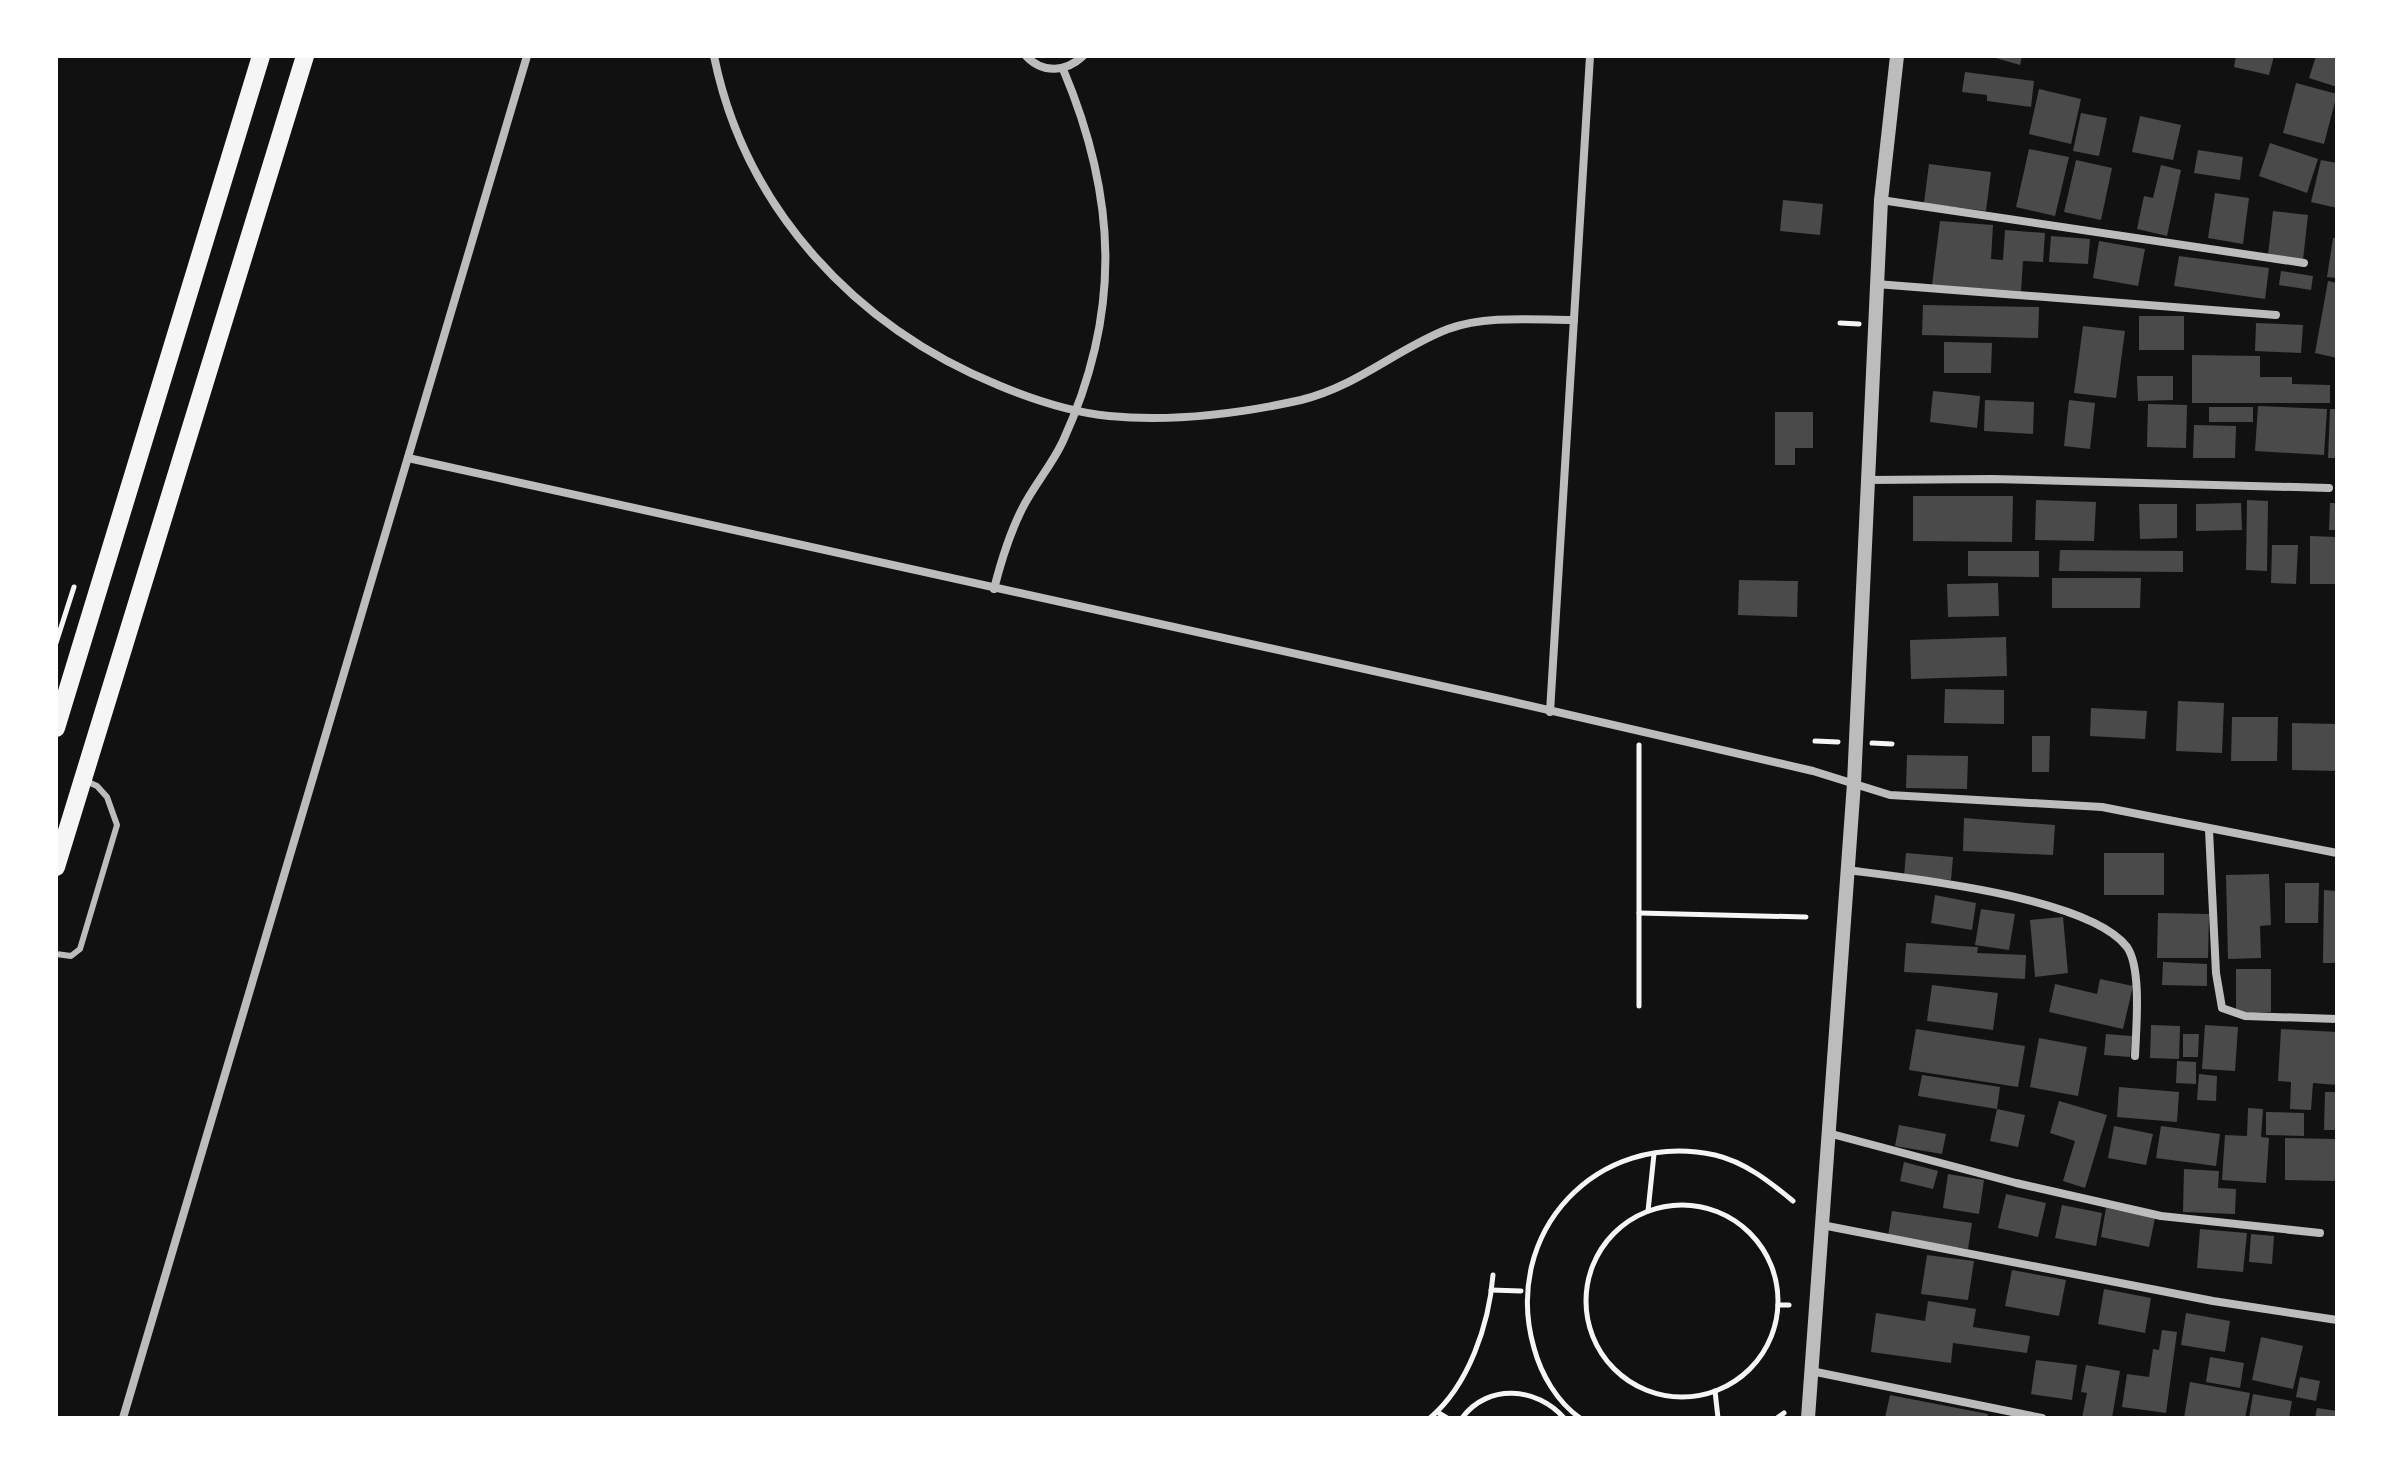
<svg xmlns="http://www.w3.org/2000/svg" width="2393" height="1474" viewBox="0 0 2393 1474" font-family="Commissioner,sans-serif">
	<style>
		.building { fill: #4a4a4a }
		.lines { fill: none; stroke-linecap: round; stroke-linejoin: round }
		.path { stroke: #f5f5f5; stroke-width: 5 }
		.service { stroke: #bcbcbc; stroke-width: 6 }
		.minor { stroke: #bcbcbc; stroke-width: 8 }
		.tertiary { stroke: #bcbcbc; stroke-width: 14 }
		.primary { stroke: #f5f5f5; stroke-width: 18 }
	</style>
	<rect width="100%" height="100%" fill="#111"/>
	<!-- building -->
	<g class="building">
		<path d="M1989 56H2022L2020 65Z"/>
		<path d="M2236 56H2274L2269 75 2234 67Z"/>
		<path d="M2316 56H2337V87L2309 78Z"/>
		<path d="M1965 72 2034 81 2031 107 1987 101V95L1962 92Z"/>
		<path d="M2296 83 2337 94 2324 144 2283 133Z"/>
		<path d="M2039 89 2081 99 2071 144 2029 134Z"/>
		<path d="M2081 113 2107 118 2099 156 2073 151Z"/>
		<path d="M2140 116 2181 125 2173 160 2132 152Z"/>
		<path d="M2270 143 2318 159 2307 193 2259 176Z"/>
		<path d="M2029 149 2069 157 2055 216 2016 207Z"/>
		<path d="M2198 150 2243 157 2240 180 2194 173Z"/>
		<path d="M2076 160 2112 168 2101 220 2064 212Z"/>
		<path d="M2321 160 2337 163V208L2311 202Z"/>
		<path d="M1929 164 1991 172 1986 211 1924 203Z"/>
		<path d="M2161 165 2181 170 2167 236 2137 229 2144 196 2153 198Z"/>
		<path d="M2215 193 2249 198 2243 244 2208 238Z"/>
		<path d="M1783 200 1823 204 1820 235 1780 231Z"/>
		<path d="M2273 211 2308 215 2303 260 2268 255Z"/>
		<path d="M1940 221 1993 225 1991 259 2003 260 2005 230 2045 233 2043 262 2023 261 2021 291 1932 285Z"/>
		<path d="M2051 236 2090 239 2088 264 2049 262Z"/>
		<path d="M2333 238H2337V278L2327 277Z"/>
		<path d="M2099 241 2145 249 2138 286 2093 278Z"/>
		<path d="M2179 256 2269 268 2265 299 2174 286Z"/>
		<path d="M2281 271 2313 276 2311 290 2279 285Z"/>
		<path d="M2328 281 2337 283V358L2315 353Z"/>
		<path d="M1923 305 2039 307 2038 338 1922 335Z"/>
		<rect x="2139" y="316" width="45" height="34"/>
		<path d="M2256 323 2303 325 2301 353 2255 351Z"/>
		<path d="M2083 326 2125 331 2116 398 2074 393Z"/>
		<path d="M1944 342 1992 343 1991 373H1944Z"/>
		<path d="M2192 355 2260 356V377H2292V384L2330 385V403H2192Z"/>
		<path d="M2137 376H2173V400L2138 401Z"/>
		<path d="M1933 391 1980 396 1977 428 1930 422Z"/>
		<path d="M1985 400 2034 402 2033 434 1984 431Z"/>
		<path d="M2069 400 2095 403 2090 449 2064 446Z"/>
		<path d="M2148 404 2187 405 2186 448 2147 447Z"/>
		<path d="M2258 406 2327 409 2324 455 2255 451Z"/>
		<rect x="2209" y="407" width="44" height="15"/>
		<path d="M2330 409H2337V458H2328Z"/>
		<path d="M1775 412H1813V448H1795V465H1775Z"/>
		<path d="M2194 425 2236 426 2235 458H2193Z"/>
		<path d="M1913 496H2013L2012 542 1913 541Z"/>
		<path d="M2036 500 2096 502 2094 541 2035 540Z"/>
		<path d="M2247 500 2268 501 2267 571 2246 570Z"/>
		<path d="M2241 503 2242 530 2196 531V504Z"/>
		<path d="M2330 503H2337V530H2329Z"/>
		<path d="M2139 504H2177V538L2140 539Z"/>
		<path d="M2310 536 2337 537V584H2310Z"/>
		<path d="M2272 545H2298L2296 584 2271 583Z"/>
		<path d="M2060 550 2183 551V572L2059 571Z"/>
		<path d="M1968 551H2039V577L1968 576Z"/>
		<path d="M2052 578H2141L2140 608H2052Z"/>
		<path d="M1739 580 1798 581 1797 617 1738 615Z"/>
		<path d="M1998 583 1999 616 1948 617 1947 584Z"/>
		<path d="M2006 637 2007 676 1911 679 1910 640Z"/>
		<path d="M1945 689 2004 690V724L1944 723Z"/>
		<path d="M2178 701 2224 703 2222 753 2176 751Z"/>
		<path d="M2091 708 2147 711 2145 739 2090 736Z"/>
		<path d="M2232 717H2278L2277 761H2231Z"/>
		<path d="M2292 723 2337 724V771L2292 770Z"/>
		<path d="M2032 736H2050L2049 772H2032Z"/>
		<path d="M1907 755 1968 756 1967 789 1906 788Z"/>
		<path d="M1964 818 2055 825 2053 855 1963 851Z"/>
		<path d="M1906 853 1953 857 1951 880 1904 876Z"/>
		<rect x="2104" y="853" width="60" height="42"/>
		<path d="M2269 874 2271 925 2260 926 2261 958 2228 959 2226 875Z"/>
		<path d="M2285 883H2319L2318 923H2285Z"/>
		<path d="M2324 890 2337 891V963H2323Z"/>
		<path d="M1935 895 1976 903 1972 930 1931 923Z"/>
		<path d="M1981 909 2015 914 2009 950 1975 945Z"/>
		<path d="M2158 913 2209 914 2208 958H2157Z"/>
		<path d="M2063 917 2068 973 2035 977 2030 920Z"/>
		<path d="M1906 943 1978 947 1977 953 2026 955 2025 979 1904 972Z"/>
		<path d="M2163 962 2207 964V986L2162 985Z"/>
		<rect x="2236" y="969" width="35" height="43"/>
		<path d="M2100 979 2133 986 2123 1029 2049 1012 2055 984 2097 994Z"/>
		<path d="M1932 985 1998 993 1993 1030 1927 1021Z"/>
		<path d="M2151 1025 2180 1026 2179 1059 2150 1058Z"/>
		<path d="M2205 1025 2238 1027 2235 1071 2202 1069Z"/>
		<path d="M1916 1029 2025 1046 2018 1087 1909 1070Z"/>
		<path d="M2281 1029 2337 1032V1085L2313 1083 2311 1110 2290 1109 2291 1082 2278 1081Z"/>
		<path d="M2106 1034 2132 1036 2130 1057 2104 1055Z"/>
		<path d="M2183 1034H2199L2198 1057H2183Z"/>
		<path d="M2039 1038 2087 1047 2078 1096 2030 1087Z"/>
		<path d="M2177 1061 2196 1062V1084L2176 1083Z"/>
		<path d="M2199 1074 2217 1076 2216 1101 2197 1100Z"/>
		<path d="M1922 1075 2000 1087 1997 1109 2025 1115 2018 1147 1990 1141 1997 1109 1918 1096Z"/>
		<path d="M2119 1087 2179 1092 2177 1122 2117 1117Z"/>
		<path d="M2325 1092H2337V1130H2324Z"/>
		<path d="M2059 1101 2107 1115 2085 1188 2063 1181 2075 1141 2050 1133Z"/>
		<path d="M2248 1108 2263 1109 2261 1137 2269 1138 2266 1183 2222 1180 2225 1135 2247 1136Z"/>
		<path d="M2266 1112 2304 1113V1136L2266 1135Z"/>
		<path d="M1899 1125 1946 1134 1942 1154 1895 1146Z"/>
		<path d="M2114 1126 2153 1134 2146 1165 2108 1158Z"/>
		<path d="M2161 1126 2220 1134 2216 1166 2156 1158Z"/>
		<path d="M2285 1138 2336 1139 2335 1181 2285 1180Z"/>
		<path d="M1904 1162 1938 1171 1933 1189 1900 1181Z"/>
		<path d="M2184 1169 2219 1171 2218 1188 2236 1189 2235 1214 2183 1212Z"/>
		<path d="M1948 1174 1984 1180 1979 1214 1943 1208Z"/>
		<path d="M2006 1194 2046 1203 2038 1237 1998 1228Z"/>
		<path d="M2062 1205 2102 1213 2096 1246 2055 1238Z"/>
		<path d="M2106 1208 2155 1218 2149 1247 2101 1237Z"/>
		<path d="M1892 1211 1972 1223 1968 1249 1888 1236Z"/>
		<path d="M2200 1229 2247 1233 2243 1272 2197 1268Z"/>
		<path d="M2251 1234 2274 1236 2272 1264 2249 1262Z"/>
		<path d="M1927 1255 1974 1261 1968 1300 1921 1294Z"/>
		<path d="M2012 1270 2066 1280 2059 1316 2005 1306Z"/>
		<path d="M2104 1289 2151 1298 2145 1333 2098 1324Z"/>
		<path d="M1928 1301 1976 1309 1973 1327 2030 1336 2027 1353 1953 1343 1951 1363 1871 1352 1876 1313 1925 1321Z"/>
		<path d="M2186 1313 2230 1321 2225 1352 2181 1345Z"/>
		<path d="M2162 1330 2177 1332 2166 1413 2122 1407 2127 1374 2149 1377 2153 1349 2159 1350Z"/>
		<path d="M2261 1337 2303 1346 2293 1389 2252 1380Z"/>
		<path d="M2210 1357 2244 1363 2240 1388 2206 1382Z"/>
		<path d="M2036 1360 2077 1365 2072 1400 2031 1394Z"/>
		<path d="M2086 1365 2120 1371 2112 1418H2082L2087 1393 2081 1392Z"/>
		<path d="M2300 1377 2320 1381 2316 1401 2296 1397Z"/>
		<path d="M2190 1382 2250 1393 2245 1418H2184Z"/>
		<path d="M2253 1394 2292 1401 2289 1418H2249Z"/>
		<path d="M1890 1395 1988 1414 1987 1418H1885Z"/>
		<path d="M2317 1408 2337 1411V1418H2315Z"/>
	</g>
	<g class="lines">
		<!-- path -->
		<g class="path">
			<path d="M1840 323 1859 324"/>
			<path d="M56 643 74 587"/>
			<path d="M1815 741 1838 742"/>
			<path d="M1872 743 1892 744"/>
			<path d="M1639 913 1806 917"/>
			<path d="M1639 1006V745"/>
			<circle cx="1682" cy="1301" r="96"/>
			<path d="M1648 1211 1654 1154"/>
			<path d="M1491 1290 1521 1291"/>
			<path d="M1778 1305H1789"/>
			<path d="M1715 1391 1718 1418"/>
			<path d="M1437 1412 1447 1418"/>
			<path d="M1430 1418C1469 1385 1489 1324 1493 1275"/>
			<path d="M1462 1418C1488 1383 1537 1387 1564 1418"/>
			<path d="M1580 1418C1557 1402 1541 1374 1534 1348 1501 1233 1597 1129 1715 1155 1745 1162 1770 1182 1793 1201"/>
			<path d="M1777 1418 1784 1413"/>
		</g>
		<!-- service -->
		<path class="service" d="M56 954 71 956 80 949 117 825 107 797 97 786 86 781"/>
		<!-- minor -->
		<g class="minor">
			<path d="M714 56C745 209 856 327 998 385 1034 400 1070 412 1109 416 1173 422 1238 414 1301 400 1358 386 1398 348 1448 329 1487 315 1533 320 1574 320"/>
			<path d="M1026 56C1043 74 1066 72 1083 56"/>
			<path d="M1881 200 2304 263"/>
			<path d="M1876 284 2276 315"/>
			<path d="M408 458 1505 700 1813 771 1890 795 2102 807 2337 853"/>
			<path d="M1868 480 1992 479 2329 488"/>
			<path d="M994 589C1001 561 1009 535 1022 509 1034 485 1052 465 1063 441 1122 312 1117 197 1063 69"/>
			<path d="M1550 712 1590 56"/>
			<path d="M2209 830 2216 973 2222 1008 2245 1016 2337 1019"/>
			<path d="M1847 870C1909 878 2089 897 2127 947 2142 968 2136 1030 2135 1056"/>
			<path d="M1828 1133 2016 1183 2161 1216 2320 1233"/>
			<path d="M1822 1225 2213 1301 2337 1320"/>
			<path d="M1811 1371 2042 1418"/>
			<path d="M123 1418 527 56"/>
		</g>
		<!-- tertiary -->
		<path class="tertiary" d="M1808 1418 1854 783 1881 200 1897 56"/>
		<!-- primary -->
		<g class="primary">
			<path d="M56 728 261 56"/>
			<path d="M56 867 305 56"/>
		</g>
	</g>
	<!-- border -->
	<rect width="2393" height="1474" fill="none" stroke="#ffffff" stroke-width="116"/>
</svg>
